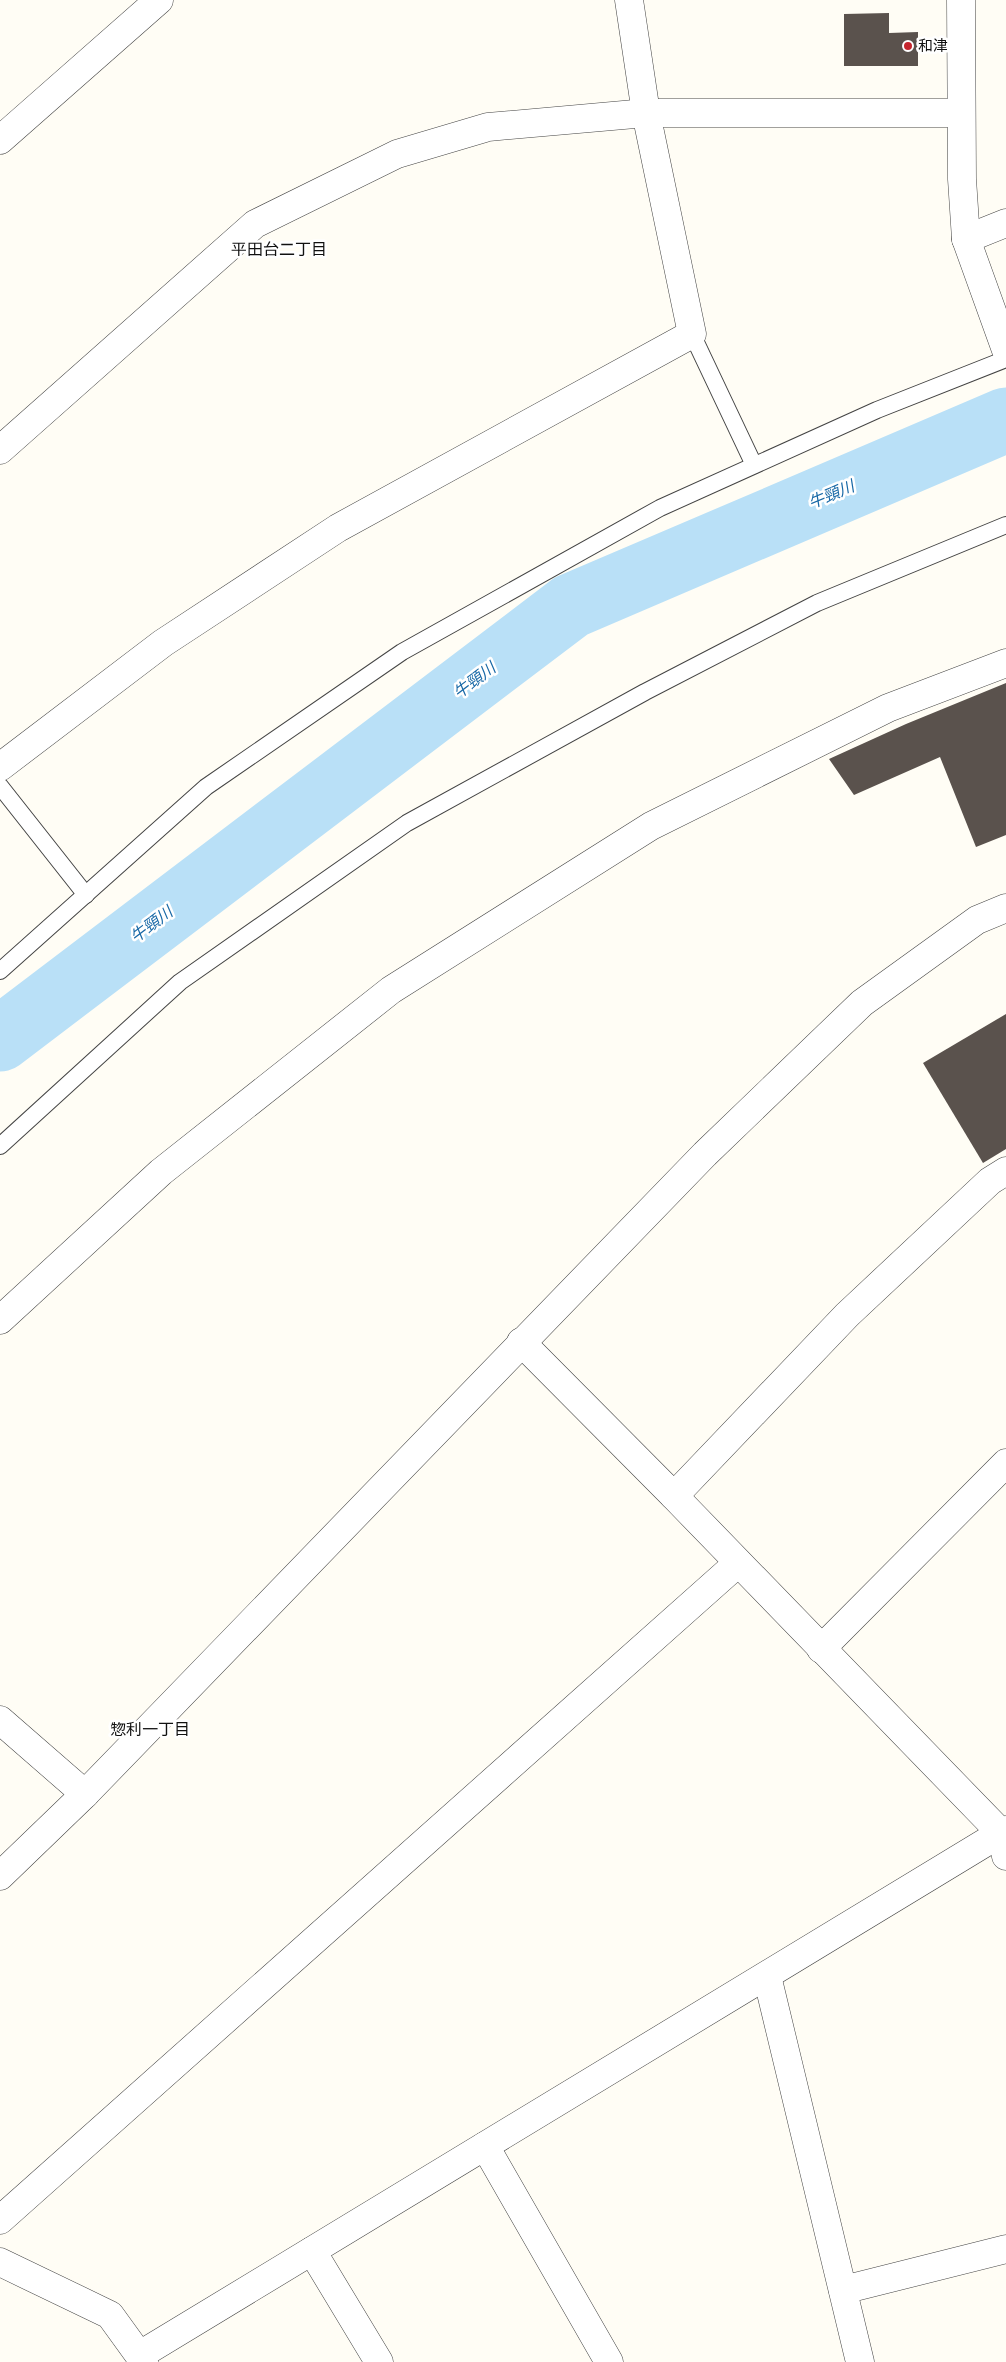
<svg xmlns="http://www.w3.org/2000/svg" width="1006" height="2362" viewBox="0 0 1006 2362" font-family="'Noto Serif','Noto Sans JP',serif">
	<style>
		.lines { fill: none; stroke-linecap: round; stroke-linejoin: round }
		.river { stroke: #b9e0f7; stroke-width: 65 }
		.building { fill: #5a524d }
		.service-casing { stroke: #444; stroke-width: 18 }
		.minor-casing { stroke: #444; stroke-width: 29 }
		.tertiary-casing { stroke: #444; stroke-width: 29 }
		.service { stroke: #fff; stroke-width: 16 }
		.minor { stroke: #fff; stroke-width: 28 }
		.tertiary { stroke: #fff; stroke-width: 28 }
		.poi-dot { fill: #c4262e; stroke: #fff; stroke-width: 2 }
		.labels { text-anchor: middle; stroke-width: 5; stroke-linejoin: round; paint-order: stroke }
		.poi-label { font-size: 15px; fill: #111; stroke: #fff; text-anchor: start }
		.neighbourhood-label { font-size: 16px; fill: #111; stroke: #fff }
		.water-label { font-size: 16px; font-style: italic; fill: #1768a6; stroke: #fff }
	</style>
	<rect width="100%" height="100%" fill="#fffdf5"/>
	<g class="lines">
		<!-- river -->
		<path class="river" d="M0 1039 571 606 1006 420"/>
	</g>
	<!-- building -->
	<g class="building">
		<path d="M889 13V33L918 32V66H844V14Z"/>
		<path d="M1006 683V835L976 847 940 757 854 795 829 759 906 724Z"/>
		<path d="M1006 1014V1149L983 1163 923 1063Z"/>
	</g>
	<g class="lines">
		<defs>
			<g id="service">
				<path d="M692 334 754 465"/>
				<path d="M0 786 86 895"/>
				<path d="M0 971 206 787 402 652 660 508 877 410 1006 359"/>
				<path d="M0 1146 180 982 407 823 645 692 817 603 1006 525"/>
			</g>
			<g id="minor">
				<path d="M0 140 159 0"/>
				<path d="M966 239 1006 223"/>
				<path d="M0 450 255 224 397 154 488 127 646 113H961"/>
				<path d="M0 767 163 643 338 528 692 334 646 113 629 0"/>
				<path d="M0 1320 161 1172 391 990 651 826 888 708 1006 663"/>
				<path d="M521 1342 674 1496 847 1315 990 1181 1006 1171"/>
				<path d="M674 1496 1001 1833 1006 1856"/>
				<path d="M821 1649 1006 1463"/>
				<path d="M767 1976 860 2362"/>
				<path d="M485 2146 609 2362"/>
				<path d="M0 2220 738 1563"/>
				<path d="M312 2251 379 2362"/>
				<path d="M0 2262 110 2315 144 2362"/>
				<path d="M843 2290 1006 2249"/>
				<path d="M140 2355 1006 1830"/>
			</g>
			<g id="tertiary">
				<path d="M961 0 962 179 966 239 1006 350"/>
				<path d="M0 1720 85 1794"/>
				<path d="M0 1876 85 1794 705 1154 862 1003 977 920 1006 908"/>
			</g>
		</defs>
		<!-- service casing -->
		<use href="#service" class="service-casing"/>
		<!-- minor casing -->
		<use href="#minor" class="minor-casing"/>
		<!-- tertiary casing -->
		<use href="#tertiary" class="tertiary-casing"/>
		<!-- service -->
		<use href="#service" class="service"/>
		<!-- minor -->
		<use href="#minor" class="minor"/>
		<!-- tertiary -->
		<use href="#tertiary" class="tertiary"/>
	</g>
	<!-- markers -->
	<circle class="poi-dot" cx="908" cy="46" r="5"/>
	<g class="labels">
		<!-- poi labels -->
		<g class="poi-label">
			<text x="918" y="51">和津</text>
		</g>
		<!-- neighbourhood labels -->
		<g class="neighbourhood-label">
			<text x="279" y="255">平田台二丁目</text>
			<text x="150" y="1735">惣利一丁目</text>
		</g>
		<!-- water labels -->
		<g class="water-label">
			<text transform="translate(831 494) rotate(-23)" y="6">牛頸川</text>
			<text transform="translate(474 680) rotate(-37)" y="6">牛頸川</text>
			<text transform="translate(151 924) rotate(-37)" y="6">牛頸川</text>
		</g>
	</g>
</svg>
